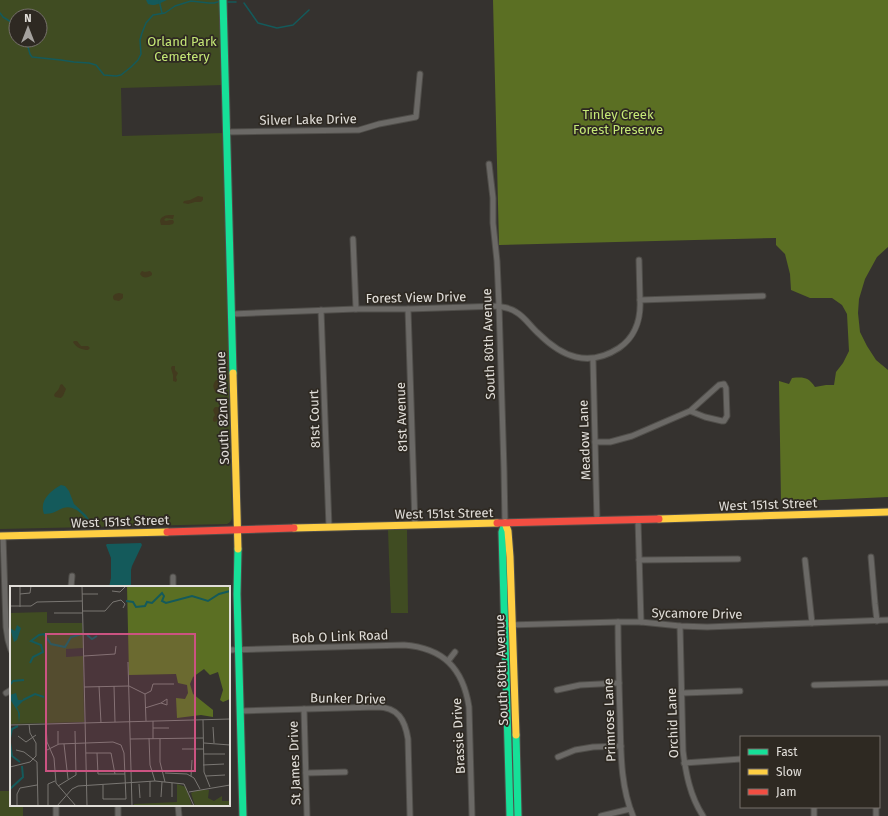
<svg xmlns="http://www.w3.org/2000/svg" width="888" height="816" viewBox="0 0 888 816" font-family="'Fira Sans',sans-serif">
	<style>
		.green { fill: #404c22; fill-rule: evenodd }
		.forest { fill: #5b6f23 }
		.sand { fill: #423a1e }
		.water { fill: #145a5b }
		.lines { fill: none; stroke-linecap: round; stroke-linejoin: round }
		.stream { stroke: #145a5b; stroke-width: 1.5 }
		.street-casing { stroke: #504e4a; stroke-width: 7 }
		.fast-casing { stroke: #504e4a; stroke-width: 9 }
		.slow-casing { stroke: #504e4a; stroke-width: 9 }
		.jam-casing { stroke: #504e4a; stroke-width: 9 }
		.street { stroke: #6b6966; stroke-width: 5 }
		.fast { stroke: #16e098; stroke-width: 7 }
		.slow { stroke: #ffcf43; stroke-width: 7 }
		.jam { stroke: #f24e42; stroke-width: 7 }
		.labels { text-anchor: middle; stroke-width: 3.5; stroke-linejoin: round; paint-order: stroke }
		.park-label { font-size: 13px; fill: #c5e876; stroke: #2e2922 }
		.street-label { font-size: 13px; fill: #e1ded9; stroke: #2e2922 }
		.inset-river { fill: none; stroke: #145a5b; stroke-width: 2 }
		.inset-road { fill: none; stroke: #7a7773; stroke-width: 1 }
		.view { fill: #cb5381; fill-opacity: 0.15; stroke: #cb5381; stroke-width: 2 }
		.inset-edge { fill: none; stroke: #e1ded9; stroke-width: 2 }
	</style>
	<rect width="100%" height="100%" fill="#35322f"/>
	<!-- green -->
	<g class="green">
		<path d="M0 0H220L223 85 121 88 122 136 223 133 232 515C232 520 231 522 227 524L0 529ZM16 16H40V40H16Z"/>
		<path d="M388 530H407L408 613H391Z"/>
		<path d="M0 791H11V805H23V816H0Z"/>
	</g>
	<!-- forest -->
	<path class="forest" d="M493 0H888V247L877 257 865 279 859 299 858 313 860 332 867 346 876 360 888 370V497L781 502 779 381 789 384 792 378C804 377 808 377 815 387L826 385H834L836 372 843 363 849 351 847 314 842 305 832 298H810L791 290 790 274 785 254 776 245V238L499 245Z"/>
	<!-- sand -->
	<g class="sand">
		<path d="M198 196 203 197V200L201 202H195L188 204 183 203 184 201 190 200Z"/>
		<path d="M171 215H174L173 219 166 218 164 220 166 221 170 220H173L174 222 173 224 169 225H161L160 221C161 216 166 215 171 215Z"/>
		<path d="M142 271 145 272 150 271 152 273V275C148 278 143 279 140 274L141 272Z"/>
		<path d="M119 293 123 294V298L119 301 114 300 113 298V296L115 294Z"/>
		<path d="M74 341H77L81 346H88L90 348 88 350C83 350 76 348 73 342Z"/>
		<path d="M172 366H175V370L178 373 176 377 177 380 176 382 173 381V375L171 368Z"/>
		<path d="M216 380H219L220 382 221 392 220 394 216 393C213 388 212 385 216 380Z"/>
		<path d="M62 384 66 389 63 396 61 398 55 397 54 395C56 391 59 391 60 385Z"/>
		<path d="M215 407H218L220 409 218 420 215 422 213 421V418L215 415 213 410Z"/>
	</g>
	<!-- water -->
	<g class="water">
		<path d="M146 0H167C160 3 155 7 148 4Z"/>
		<path d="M61 485 65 486 69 491 74 504 86 515 92 524H90C84 516 75 504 63 508 56 511 53 514 44 514 39 501 50 491 61 485Z"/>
		<path d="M141 543 142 545 132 566 131 570V587H109L111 578V558L106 545 107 544Z"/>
	</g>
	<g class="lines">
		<!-- stream -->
		<g class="stream">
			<path d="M159 0 162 13"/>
			<path d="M228 2H236"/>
			<path d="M244 3 258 23 277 28 293 25 309 10"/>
			<path d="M0 13 3 17 16 25"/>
			<path d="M26 40 30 54 32 57 61 60 74 62 89 63 96 65 104 75 116 76 121 75 131 67 138 60 141 54 140 40 142 33 146 23 153 15 165 13 175 6 191 1 209 3H214L221 1"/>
		</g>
		<defs>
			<g id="street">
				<path d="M227 132 359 130 379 124 416 117 420 74"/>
				<path d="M489 164 493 198V223L497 261 499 306 504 470 505 523"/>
				<path d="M353 239 356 309"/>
				<path d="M639 260 640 300"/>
				<path d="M408 309 415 525"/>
				<path d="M321 310 329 527"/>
				<path d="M232 314 356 309H408L499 306C505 308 511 308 516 312 525 317 530 326 538 333 562 357 588 368 619 348 635 337 641 319 640 300L763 296"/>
				<path d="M593 359 597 521"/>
				<path d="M595 442H610L632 436 690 411 705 417 722 421H724L727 416 726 388 724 384 719 385 690 411"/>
				<path d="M638 519 641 622"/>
				<path d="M3 536 6 627 8 640 11 650"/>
				<path d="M871 557 875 604 877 621"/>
				<path d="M639 560 738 559"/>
				<path d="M805 560 812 623"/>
				<path d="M173 577V587"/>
				<path d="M71 587 72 576"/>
				<path d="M618 622C618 653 619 685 620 717 621 750 620 785 633 816"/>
				<path d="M505 625 618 622H641L680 626 707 627 888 620"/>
				<path d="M680 626 683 751C686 774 690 796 703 816"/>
				<path d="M229 650 404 645C443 648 463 668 469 707L472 816"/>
				<path d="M448 661 455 652"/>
				<path d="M814 685 888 683"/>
				<path d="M557 690 580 685 619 683"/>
				<path d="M6 693 11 690"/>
				<path d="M682 693 740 691"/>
				<path d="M304 709 307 816"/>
				<path d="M240 711 377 707C398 707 405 720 408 739L410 816"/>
				<path d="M558 757 575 750 593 747 621 746"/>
				<path d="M684 763 741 759"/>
				<path d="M306 773 345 772"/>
				<path d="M56 805V816"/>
				<path d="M118 805V816"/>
				<path d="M178 805 179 816"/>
				<path d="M814 807V816"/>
				<path d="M876 807V816"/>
				<path d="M601 816 630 809"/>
			</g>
			<g id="fast">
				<path d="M223 0 233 373"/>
				<path d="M505 523 502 532 510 816"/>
				<path d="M238 549 237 594 243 816"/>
				<path d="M516 735 518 816"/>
			</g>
			<g id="slow">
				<path d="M233 373 238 549"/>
				<path d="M659 519 888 512"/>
				<path d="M505 523 508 531 510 557 516 735"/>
				<path d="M294 528 497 523"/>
				<path d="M0 536 167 532"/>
			</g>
			<g id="jam">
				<path d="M497 523 659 519"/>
				<path d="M167 532 294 528"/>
			</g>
		</defs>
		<!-- street casing -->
		<use href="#street" class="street-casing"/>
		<!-- fast casing -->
		<use href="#fast" class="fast-casing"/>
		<!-- slow casing -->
		<use href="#slow" class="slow-casing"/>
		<!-- jam casing -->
		<use href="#jam" class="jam-casing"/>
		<!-- street -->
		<use href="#street" class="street"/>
		<!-- fast -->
		<use href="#fast" class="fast"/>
		<!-- slow -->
		<use href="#slow" class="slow"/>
		<!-- jam -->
		<use href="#jam" class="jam"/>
	</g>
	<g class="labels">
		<!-- park labels -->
		<g class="park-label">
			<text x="182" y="46">Orland Park<tspan x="182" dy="15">Cemetery</tspan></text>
			<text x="618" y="119">Tinley Creek<tspan x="618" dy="15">Forest Preserve</tspan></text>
		</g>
		<!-- street labels -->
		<g class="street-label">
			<text transform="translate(308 119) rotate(-1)" y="5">Silver Lake Drive</text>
			<text transform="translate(416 297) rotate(-1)" y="5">Forest View Drive</text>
			<text transform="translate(488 344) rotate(-92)" y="5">South 80th Avenue</text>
			<text transform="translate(222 408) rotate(-92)" y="5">South 82nd Avenue</text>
			<text transform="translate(401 417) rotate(-92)" y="5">81st Avenue</text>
			<text transform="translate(314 419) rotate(-92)" y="5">81st Court</text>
			<text transform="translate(584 440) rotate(-92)" y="5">Meadow Lane</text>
			<text transform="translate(768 504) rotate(-2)" y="5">West 151st Street</text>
			<text transform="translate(444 513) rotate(-1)" y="5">West 151st Street</text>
			<text transform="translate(120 521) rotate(-2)" y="5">West 151st Street</text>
			<text transform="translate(697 613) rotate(1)" y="5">Sycamore Drive</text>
			<text transform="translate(340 636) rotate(-2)" y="5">Bob O Link Road</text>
			<text transform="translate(501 670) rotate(-92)" y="5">South 80th Avenue</text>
			<text transform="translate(348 698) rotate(1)" y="5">Bunker Drive</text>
			<text transform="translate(609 720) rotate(-92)" y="5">Primrose Lane</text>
			<text transform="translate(672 723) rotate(-92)" y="5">Orchid Lane</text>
			<text transform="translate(458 736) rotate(-93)" y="5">Brassie Drive</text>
			<text transform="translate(294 763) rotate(-92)" y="5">St James Drive</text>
		</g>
	</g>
	<!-- overview -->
	<g transform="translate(10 586)">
		<rect width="220" height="220" fill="#35322f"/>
		<path d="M37 26V37H72L73 62 56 63V71L73 70 74 136 0 138V27ZM167 198 176 201 182 220H124V218L167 216ZM188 204H199L198 212 204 215 212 210V215H220V220H185L181 207Z" fill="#404c22"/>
		<path d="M117 0H220V113L213 116 210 114 213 104 208 86 200 89 194 83 183 91 180 98 183 108 203 124V131L191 129 167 132 166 112 175 113 178 107 177 99 168 97 166 88 119 89Z" fill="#5b6f23"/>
		<path d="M7 39 11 42 7 54 4 56 0 42 5 45ZM6 107 8 114H14L7 121 10 128 9 137 8 126 0 113V109Z" fill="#145a5b"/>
		<path class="inset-river" d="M116 15 123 16 126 21 135 20 137 16 142 17 152 7 154 10 152 15 156 17 182 10 198 15 209 8 220 5M77 49 82 53 87 50M20 77 23 71 33 66 31 59 21 55 29 49 34 48 41 58 55 61 61 51 72 48M0 99 3 95 14 94M13 114 25 108 34 111M0 152 2 143 8 140M0 157 2 170 10 176M0 203 13 191 12 180"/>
		<path class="inset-road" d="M10 0V21M72 0 77 220M102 5 110 6 116 0M10 8 20 7 21 0M72 8H88M0 20H21L27 16 72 15M72 25H95L103 16 111 14 115 18 113 22M44 27H72M74 70 105 68 106 60M118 76 122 220M89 100 91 137M104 100 105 136M74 101 119 100 135 108 141 105 143 98H164M135 108 136 135M135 122 151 117 157 119V113L151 117M193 134 194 186 200 201M143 135V153M36 138 37 156 44 172 46 197 66 220M0 139 220 133M203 141 204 157M143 142H159M48 145V158M8 150 16 156 26 149M139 152 140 179 145 195M120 153 193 152M150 153V176L155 196M194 157 220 159M54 158 58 193M172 163H194M6 164 14 166 27 176 28 220M37 164 49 158 103 156 111 159M76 167H101L105 188M87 167 88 188H115M194 168H215M193 179 214 178M0 181 20 176 26 170V157L20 147 19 138M155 187 177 188 184 192 190 203M181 190 182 174M196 190 215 189M140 195V211M162 197V211M129 198 130 212M93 199V213H116L114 167 111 159M48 200 66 189 65 145M179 206 220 199M151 211 152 196M7 220V208L10 202 27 199M38 220V198L45 195M47 220 62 203 68 200 145 195 174 198 184 220"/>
		<path class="view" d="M36 48H185V185H36Z"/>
		<rect width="220" height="220" class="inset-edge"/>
	</g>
	<!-- legend -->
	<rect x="740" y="736" width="140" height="72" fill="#2e2922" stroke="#76716b"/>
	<rect x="748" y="749" width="20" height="6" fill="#16e098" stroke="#76716b"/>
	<text x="776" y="756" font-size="12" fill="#e1ded9">Fast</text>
	<rect x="748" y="769" width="20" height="6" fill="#ffcf43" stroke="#76716b"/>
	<text x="776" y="776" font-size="12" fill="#e1ded9">Slow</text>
	<rect x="748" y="789" width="20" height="6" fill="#f24e42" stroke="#76716b"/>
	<text x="776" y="796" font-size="12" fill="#e1ded9">Jam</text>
	<!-- north arrow -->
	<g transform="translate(28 28)"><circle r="19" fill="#2e2922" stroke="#76716b"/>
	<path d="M0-3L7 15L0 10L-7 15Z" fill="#a5a29e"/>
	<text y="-6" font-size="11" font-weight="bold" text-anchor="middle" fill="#e1ded9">N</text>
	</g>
</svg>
